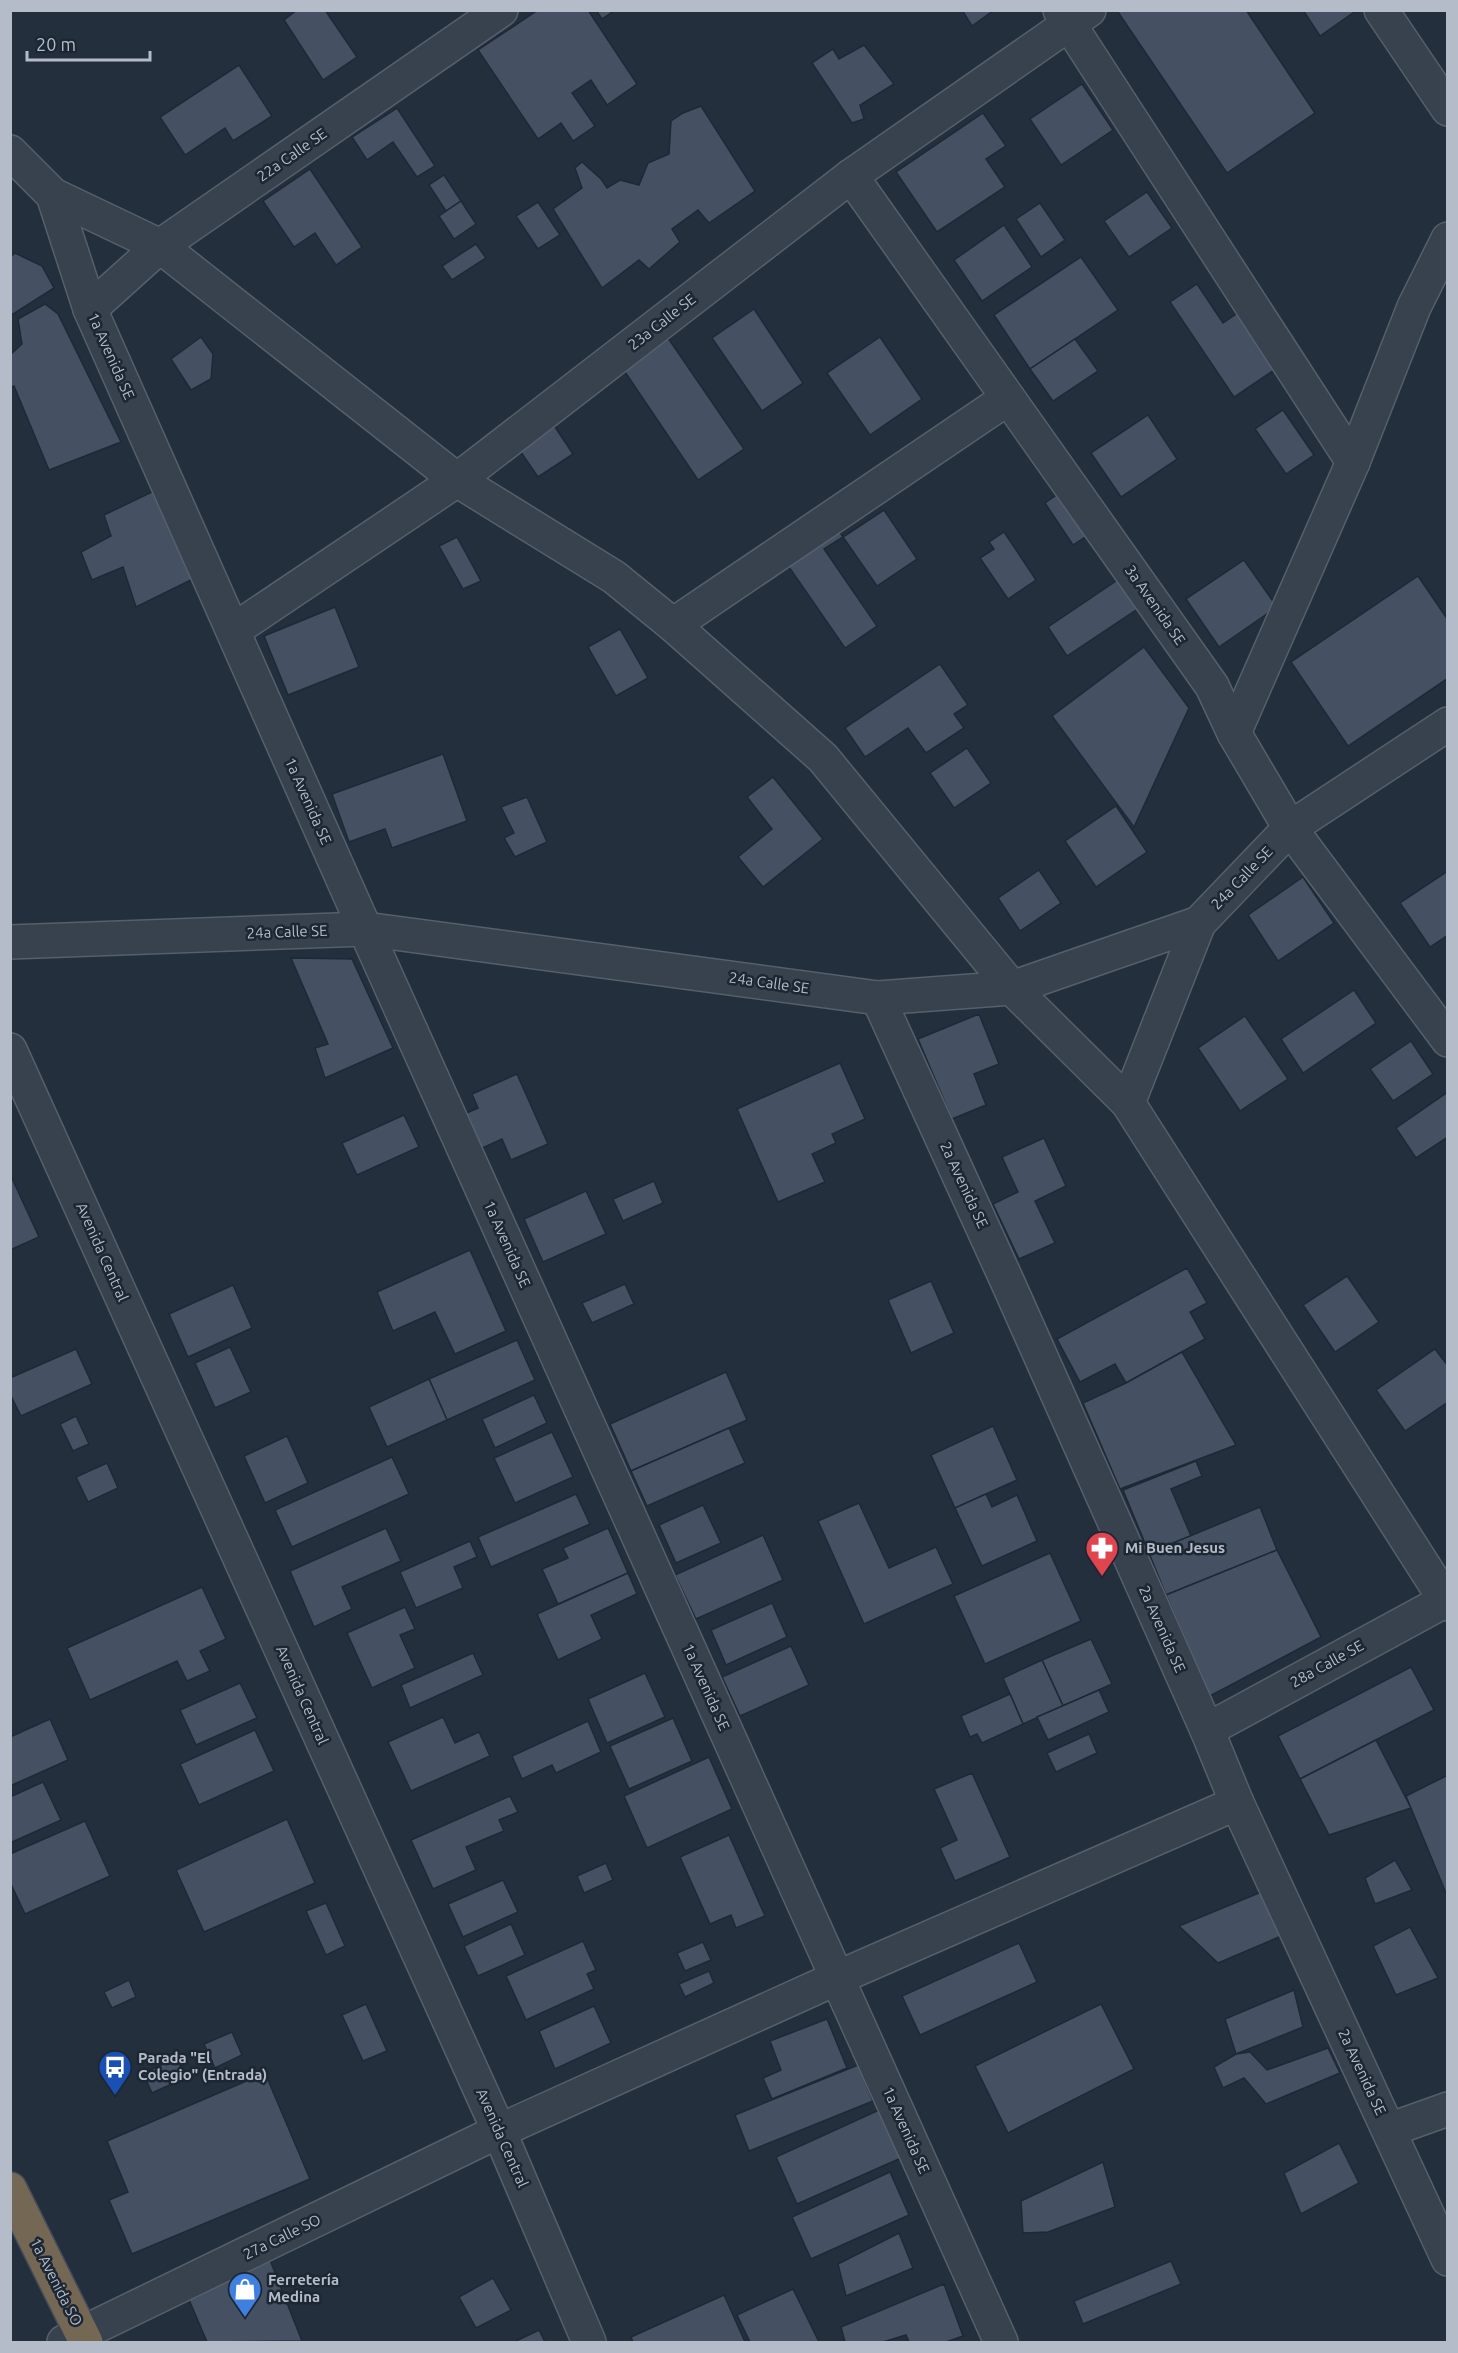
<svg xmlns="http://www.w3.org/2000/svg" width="1458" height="2353" viewBox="0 0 1458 2353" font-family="Ubuntu,sans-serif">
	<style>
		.building { fill: #455162; stroke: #1f2835; stroke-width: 1.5 }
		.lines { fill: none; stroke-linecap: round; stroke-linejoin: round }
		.minor-casing { stroke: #565f6c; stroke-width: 36 }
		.highway-casing { stroke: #434c59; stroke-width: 36 }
		.minor { stroke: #38414e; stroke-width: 33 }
		.highway { stroke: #746855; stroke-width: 33 }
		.labels { text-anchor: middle; stroke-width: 5; stroke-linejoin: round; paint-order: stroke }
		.street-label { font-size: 15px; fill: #b4bcc9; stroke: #1d2633 }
		.poi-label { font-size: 15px; font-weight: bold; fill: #b4bcc9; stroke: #1d2633; text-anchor: start }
	</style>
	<rect width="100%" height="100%" fill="#242f3e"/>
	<!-- building -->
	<g class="building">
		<path d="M297 10H325L357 57 323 80 284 20Z"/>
		<path d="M538 10H588L637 84 607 105 591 80 572 93 595 126 573 141 561 123 538 139 478 50Z"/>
		<path d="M596 10H615L602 19Z"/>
		<path d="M962 10H994L972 26Z"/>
		<path d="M1121 10H1246L1315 113 1227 173 1118 12Z"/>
		<path d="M1303 10H1357L1320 36Z"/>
		<path d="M864 45 894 84 860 105 864 119 852 123 812 63 833 49 839 59Z"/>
		<path d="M239 65 272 116 233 141 225 128 185 155 160 117Z"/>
		<path d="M1082 84 1113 130 1061 165 1030 119Z"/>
		<path d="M701 106 755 191 709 223 698 210 672 229 680 242 649 269 639 260 602 288 553 209 582 188 575 168 582 162 601 179 607 188 620 180 639 185 648 163 669 154 671 121 683 113Z"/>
		<path d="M397 108 435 166 417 177 393 142 367 160 352 137Z"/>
		<path d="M983 113 1006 146 986 159 1005 187 937 232 896 172Z"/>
		<path d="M310 169 362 247 336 265 315 233 294 247 263 201Z"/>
		<path d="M444 175 461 201 446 211 429 185Z"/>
		<path d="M1147 192 1172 228 1129 257 1104 221Z"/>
		<path d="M461 201 476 224 454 239 439 216Z"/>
		<path d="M538 202 560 235 538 249 516 216Z"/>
		<path d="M1040 203 1065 240 1041 257 1016 219Z"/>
		<path d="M1004 225 1032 267 982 301 954 260Z"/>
		<path d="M476 244 486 258 452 280 442 266Z"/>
		<path d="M15 253 42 266 54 288 10 316V257Z"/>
		<path d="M1081 257 1118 310 1030 369 994 315Z"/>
		<path d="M1197 284 1223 323 1242 310 1280 366 1234 397 1170 302Z"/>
		<path d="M45 304 58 314 121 442 49 470 14 386 10 388V355L22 344 18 319Z"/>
		<path d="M754 309 803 383 762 411 712 338Z"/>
		<path d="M666 335 744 449 698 480 621 366Z"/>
		<path d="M201 337 213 354 211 379 191 390 171 359Z"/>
		<path d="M880 337 922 399 870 435 827 373Z"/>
		<path d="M1075 339 1098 371 1053 401 1030 369Z"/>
		<path d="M1283 410 1314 455 1286 474 1255 429Z"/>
		<path d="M1148 415 1177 459 1121 497 1091 453Z"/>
		<path d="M549 418 573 454 538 477 514 442Z"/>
		<path d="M1065 489 1094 531 1073 545 1045 503Z"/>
		<path d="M156 490 199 576 136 607 123 567 92 580 81 552 111 536 104 515Z"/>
		<path d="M884 510 917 559 877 586 843 537Z"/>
		<path d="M832 520 843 537 824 549 877 626 845 648 780 554Z"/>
		<path d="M1004 532 1036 580 1008 599 980 558 994 549 989 542Z"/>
		<path d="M457 537 481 581 463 589 439 546Z"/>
		<path d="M1244 560 1277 607 1219 647 1186 599Z"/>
		<path d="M1418 576 1448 620V678L1348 746 1291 662Z"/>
		<path d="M1122 577 1142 606 1067 656 1048 627Z"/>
		<path d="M335 607 359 667 288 695 264 636Z"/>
		<path d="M620 629 648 678 616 696 588 647Z"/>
		<path d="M1144 647 1189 708 1134 827 1052 716Z"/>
		<path d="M940 664 968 705 954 714 964 728 926 753 908 728 865 757 845 728Z"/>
		<path d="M967 748 991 783 954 808 930 773Z"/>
		<path d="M443 754 467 821 392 848 385 829 349 842 332 794Z"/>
		<path d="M773 777 823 839 763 887 738 857 772 829 747 797Z"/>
		<path d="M527 797 547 842 515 857 504 838 514 833 501 807Z"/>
		<path d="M1116 806 1147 852 1096 887 1065 841Z"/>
		<path d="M1039 870 1061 903 1020 931 998 898Z"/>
		<path d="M1448 871V935L1430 947 1400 903Z"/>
		<path d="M1303 877 1334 923 1278 961 1248 915Z"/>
		<path d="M291 958 352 959 393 1048 325 1078 315 1048 328 1044Z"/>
		<path d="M1354 990 1376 1023 1303 1073 1281 1039Z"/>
		<path d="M979 1014 999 1064 974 1074 986 1105 952 1119 918 1039Z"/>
		<path d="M1245 1016 1288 1079 1240 1111 1198 1048Z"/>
		<path d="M1411 1041 1433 1074 1393 1101 1370 1069Z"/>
		<path d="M840 1063 865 1119 832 1134 836 1143 812 1154 825 1182 778 1202 737 1109Z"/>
		<path d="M517 1074 548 1144 511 1160 502 1139 478 1150 462 1115 478 1108 472 1094Z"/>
		<path d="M1448 1092V1137L1416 1158 1396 1128Z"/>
		<path d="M404 1115 419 1147 357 1175 342 1143Z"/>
		<path d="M1044 1138 1066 1186 1035 1201 1055 1243 1019 1259 993 1204 1018 1192 1002 1157Z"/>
		<path d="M10 1174 39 1237 10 1250Z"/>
		<path d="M654 1181 663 1203 623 1221 613 1199Z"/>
		<path d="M586 1191 606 1234 543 1262 524 1219Z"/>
		<path d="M470 1250 506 1331 455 1354 435 1312 393 1331 377 1292Z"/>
		<path d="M1187 1268 1207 1303 1190 1312 1205 1339 1126 1383 1115 1364 1080 1382 1057 1339Z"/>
		<path d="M1347 1276 1379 1322 1335 1352 1303 1305Z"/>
		<path d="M931 1281 954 1333 911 1353 888 1300Z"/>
		<path d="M625 1284 634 1304 592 1323 582 1303Z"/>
		<path d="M233 1285 252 1328 188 1357 169 1314Z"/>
		<path d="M517 1340 535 1380 447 1420 429 1379Z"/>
		<path d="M230 1347 251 1392 215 1408 195 1363Z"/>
		<path d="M76 1349 92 1384 21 1416 10 1394V1378Z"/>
		<path d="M1435 1349 1448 1366V1402L1405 1431 1376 1390Z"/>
		<path d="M1182 1352 1236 1445 1120 1489 1083 1403 1126 1383Z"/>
		<path d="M726 1372 747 1420 631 1471 610 1424Z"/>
		<path d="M429 1379 447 1420 387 1447 369 1407Z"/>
		<path d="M534 1395 547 1423 495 1448 482 1419Z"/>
		<path d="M76 1416 89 1444 73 1451 60 1424Z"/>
		<path d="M993 1426 1017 1480 955 1508 931 1455Z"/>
		<path d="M729 1428 745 1463 647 1506 631 1471Z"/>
		<path d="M552 1432 573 1477 515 1503 494 1458Z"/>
		<path d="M287 1436 308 1483 265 1503 244 1456Z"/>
		<path d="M392 1457 409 1494 292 1547 275 1510Z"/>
		<path d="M1196 1461 1202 1476 1171 1489 1191 1536 1149 1553 1123 1490Z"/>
		<path d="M107 1463 118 1488 88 1502 76 1477Z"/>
		<path d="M576 1494 590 1524 491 1567 478 1537Z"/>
		<path d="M986 1494 992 1507 1017 1495 1037 1541 982 1566 955 1508Z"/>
		<path d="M859 1503 889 1568 936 1547 953 1584 864 1624 818 1521Z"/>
		<path d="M703 1505 721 1543 676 1563 659 1525Z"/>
		<path d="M1260 1507 1277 1550 1166 1595 1149 1553Z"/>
		<path d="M386 1528 401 1561 342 1587 352 1609 314 1627 290 1571Z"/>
		<path d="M608 1528 628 1573 558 1604 542 1569 568 1558 563 1548Z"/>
		<path d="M763 1535 783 1580 696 1619 675 1575Z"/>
		<path d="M470 1541 477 1557 454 1567 463 1588 416 1608 400 1572Z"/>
		<path d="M1277 1550 1321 1637 1210 1696 1166 1595Z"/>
		<path d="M1050 1553 1081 1621 985 1664 954 1596Z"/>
		<path d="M628 1573 637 1594 591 1615 602 1639 558 1660 537 1614Z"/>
		<path d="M202 1587 226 1639 200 1651 210 1671 187 1681 177 1661 90 1700 67 1648Z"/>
		<path d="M772 1603 787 1637 726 1665 711 1630Z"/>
		<path d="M405 1607 415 1629 400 1635 415 1668 372 1688 347 1633Z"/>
		<path d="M1091 1639 1112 1684 1063 1706 1042 1660Z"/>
		<path d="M791 1646 809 1685 740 1716 722 1677Z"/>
		<path d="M473 1653 483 1675 410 1708 401 1685Z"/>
		<path d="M1042 1660 1063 1706 1023 1724 1003 1678Z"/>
		<path d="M1411 1667 1434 1710 1300 1779 1278 1736Z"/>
		<path d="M645 1673 665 1717 607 1743 588 1699Z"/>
		<path d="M240 1683 257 1718 196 1745 180 1710Z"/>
		<path d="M1099 1690 1109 1712 1048 1740 1037 1717Z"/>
		<path d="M1010 1694 1023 1724 982 1743 977 1734 970 1737 961 1716Z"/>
		<path d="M443 1717 455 1743 479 1732 490 1756 411 1791 388 1742Z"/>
		<path d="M673 1718 692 1761 629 1789 610 1746Z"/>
		<path d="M50 1719 68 1760 10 1786V1737Z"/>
		<path d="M588 1721 601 1752 556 1773 552 1765 522 1779 512 1756Z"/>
		<path d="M255 1730 274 1771 199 1805 180 1764Z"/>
		<path d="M1089 1734 1097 1753 1056 1772 1047 1753Z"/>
		<path d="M1376 1740 1411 1808 1329 1835 1300 1779Z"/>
		<path d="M709 1757 732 1809 647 1848 624 1796Z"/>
		<path d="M972 1773 1010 1857 955 1881 940 1848 957 1840 934 1789Z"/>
		<path d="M1448 1775V1898L1406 1796Z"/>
		<path d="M43 1782 61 1820 10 1843V1797Z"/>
		<path d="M510 1796 518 1812 499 1820 504 1831 466 1847 476 1870 433 1889 411 1840Z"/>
		<path d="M287 1819 315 1883 204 1932 176 1870Z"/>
		<path d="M85 1821 110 1876 25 1914 10 1882V1854Z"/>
		<path d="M729 1835 765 1916 736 1928 731 1915 710 1924 680 1857Z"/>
		<path d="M1395 1860 1412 1890 1375 1904 1365 1878Z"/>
		<path d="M606 1863 613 1880 584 1893 577 1876Z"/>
		<path d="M503 1880 518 1912 463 1937 448 1904Z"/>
		<path d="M1271 1888 1293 1931 1218 1963 1179 1926Z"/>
		<path d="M326 1903 345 1946 326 1955 306 1911Z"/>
		<path d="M511 1924 525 1955 478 1976 464 1946Z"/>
		<path d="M1410 1927 1438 1978 1396 1995 1373 1946Z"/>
		<path d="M583 1941 596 1970 587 1974 594 1989 526 2020 506 1976Z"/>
		<path d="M703 1942 711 1960 685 1971 677 1953Z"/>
		<path d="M1019 1943 1037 1982 920 2035 902 1996Z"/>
		<path d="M709 1971 714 1983 685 1997 679 1984Z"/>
		<path d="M129 1980 136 1997 112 2008 104 1992Z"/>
		<path d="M1294 1990 1303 2027 1236 2054 1225 2019Z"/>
		<path d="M366 2004 387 2051 363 2061 342 2015Z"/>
		<path d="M1101 2004 1134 2069 1008 2133 975 2066Z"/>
		<path d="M594 2006 611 2043 555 2069 539 2031Z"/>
		<path d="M827 2019 847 2068 772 2099 763 2078 781 2070 770 2041Z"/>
		<path d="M232 2032 242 2055 215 2068 204 2044Z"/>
		<path d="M1328 2048 1340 2073 1266 2104 1244 2078 1223 2088 1214 2067 1236 2054 1250 2052 1267 2070Z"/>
		<path d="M177 2058 185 2078 152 2093 143 2073Z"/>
		<path d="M858 2065 873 2101 749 2151 735 2115Z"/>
		<path d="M265 2073 310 2179 132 2254 109 2200 128 2192 107 2141Z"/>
		<path d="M879 2110 901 2158 797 2204 776 2157Z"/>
		<path d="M1339 2143 1359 2183 1301 2214 1284 2173Z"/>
		<path d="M1103 2162 1115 2207 1048 2232 1023 2233 1021 2201Z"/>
		<path d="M890 2172 909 2215 811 2259 792 2217Z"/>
		<path d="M899 2233 913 2268 846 2296 838 2264Z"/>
		<path d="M270 2260 302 2341 207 2342 187 2295Z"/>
		<path d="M1171 2261 1181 2284 1083 2324 1074 2301Z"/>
		<path d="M493 2278 511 2310 476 2328 459 2297Z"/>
		<path d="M944 2284 963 2336 946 2342H909L906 2335 883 2342H845L841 2327Z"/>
		<path d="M793 2289 819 2342H750L737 2315Z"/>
		<path d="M724 2295 745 2342H633L631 2337Z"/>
		<path d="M539 2330 545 2342H514Z"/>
	</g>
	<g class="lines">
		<defs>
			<g id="minor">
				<path d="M1060 10 1353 462"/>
				<path d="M1381 10 1448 109"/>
				<path d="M10 152 53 195 90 309 365 929 1001 2342"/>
				<path d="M851 176 1212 686 1234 733 1290 828 1448 1040"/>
				<path d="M53 195 160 246 457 480 614 577 673 625 823 758 1012 988 1128 1103 1448 1604"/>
				<path d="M90 309 160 246 501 10"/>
				<path d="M673 625 1008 398"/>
				<path d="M234 630 457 480 851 176 1089 10"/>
				<path d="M1234 733 1353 462 1414 307 1448 239"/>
				<path d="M10 942 365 929 878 998 1012 988 1199 923 1290 828 1448 724"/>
				<path d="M878 998 1008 1283 1207 1730 1237 1803 1448 2259"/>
				<path d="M10 1050 499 2131 589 2342"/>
				<path d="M1128 1103 1199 923"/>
				<path d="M1207 1730 1448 1599"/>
				<path d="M1389 2130 1448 2109"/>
				<path d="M64 2342 499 2131 837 1978 1237 1803"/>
			</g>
			<path id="highway" d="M10 2189 86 2342"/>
		</defs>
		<!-- minor casing -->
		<use href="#minor" class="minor-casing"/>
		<!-- highway casing -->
		<use href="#highway" class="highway-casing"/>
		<!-- minor -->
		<use href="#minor" class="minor"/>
		<!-- highway -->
		<use href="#highway" class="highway"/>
	</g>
	<!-- icons -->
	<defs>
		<symbol id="pharmacy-pin" viewBox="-11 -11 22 30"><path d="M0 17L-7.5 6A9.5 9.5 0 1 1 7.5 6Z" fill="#e0444e" stroke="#1d2633"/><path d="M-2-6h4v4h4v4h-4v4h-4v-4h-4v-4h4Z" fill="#fff"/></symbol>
		<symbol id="bus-pin" viewBox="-11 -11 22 30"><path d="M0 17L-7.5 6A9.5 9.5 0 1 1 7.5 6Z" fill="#1a4fb4" stroke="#1d2633"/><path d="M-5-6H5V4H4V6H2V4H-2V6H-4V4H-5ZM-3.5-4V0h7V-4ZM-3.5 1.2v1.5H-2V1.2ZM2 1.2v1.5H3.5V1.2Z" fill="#fff"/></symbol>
		<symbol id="shop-pin" viewBox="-11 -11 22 30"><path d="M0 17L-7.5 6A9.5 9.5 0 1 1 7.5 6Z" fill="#3f7fe0" stroke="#1d2633"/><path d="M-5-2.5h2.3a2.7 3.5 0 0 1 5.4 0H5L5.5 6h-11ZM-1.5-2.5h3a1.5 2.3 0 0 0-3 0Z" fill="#fff"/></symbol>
	</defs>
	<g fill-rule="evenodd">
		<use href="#pharmacy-pin" x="1083" y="1529" width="38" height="52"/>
		<use href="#bus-pin" x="96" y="2048" width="38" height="52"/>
		<use href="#shop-pin" x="226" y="2270" width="38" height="52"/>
	</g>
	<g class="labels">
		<!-- street labels -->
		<g class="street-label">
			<text transform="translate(292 155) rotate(-35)" y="5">22a Calle SE</text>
			<text transform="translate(662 322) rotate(-38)" y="5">23a Calle SE</text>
			<text transform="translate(111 356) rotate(66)" y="5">1a Avenida SE</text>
			<text transform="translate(1155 605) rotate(55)" y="5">3a Avenida SE</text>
			<text transform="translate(308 801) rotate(66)" y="5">1a Avenida SE</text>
			<text transform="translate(1242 878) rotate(-46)" y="5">24a Calle SE</text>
			<text transform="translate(287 932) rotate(-2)" y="5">24a Calle SE</text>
			<text transform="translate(769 983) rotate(8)" y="5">24a Calle SE</text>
			<text transform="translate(964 1185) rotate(65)" y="5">2a Avenida SE</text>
			<text transform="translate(507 1244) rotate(66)" y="5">1a Avenida SE</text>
			<text transform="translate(102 1252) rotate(66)" y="5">Avenida Central</text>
			<text transform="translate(1162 1629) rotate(66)" y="5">2a Avenida SE</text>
			<text transform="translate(1327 1664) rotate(-29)" y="5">28a Calle SE</text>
			<text transform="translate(706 1687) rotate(66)" y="5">1a Avenida SE</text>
			<text transform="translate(302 1695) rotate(66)" y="5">Avenida Central</text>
			<text transform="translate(1362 2072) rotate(65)" y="5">2a Avenida SE</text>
			<text transform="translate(906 2130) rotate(66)" y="5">1a Avenida SE</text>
			<text transform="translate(502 2138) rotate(66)" y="5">Avenida Central</text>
			<text transform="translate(282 2237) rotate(-26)" y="5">27a Calle SO</text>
			<text transform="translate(56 2282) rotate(63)" y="5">1a Avenida SO</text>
		</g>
		<!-- poi labels -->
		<g class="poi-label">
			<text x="1125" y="1553">Mi Buen Jesus</text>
			<text x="138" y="2063">Parada "El<tspan x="138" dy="17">Colegio" (Entrada)</tspan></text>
			<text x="268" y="2285">Ferretería<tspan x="268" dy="17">Medina</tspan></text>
		</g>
	</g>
	<!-- border -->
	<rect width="1458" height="2353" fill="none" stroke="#b4bcc9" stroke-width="24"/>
	<!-- scale -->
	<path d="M27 51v9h123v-9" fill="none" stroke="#b4bcc9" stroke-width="3"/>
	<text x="36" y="51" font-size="18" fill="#b4bcc9" stroke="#1d2633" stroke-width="4.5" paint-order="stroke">20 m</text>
</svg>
